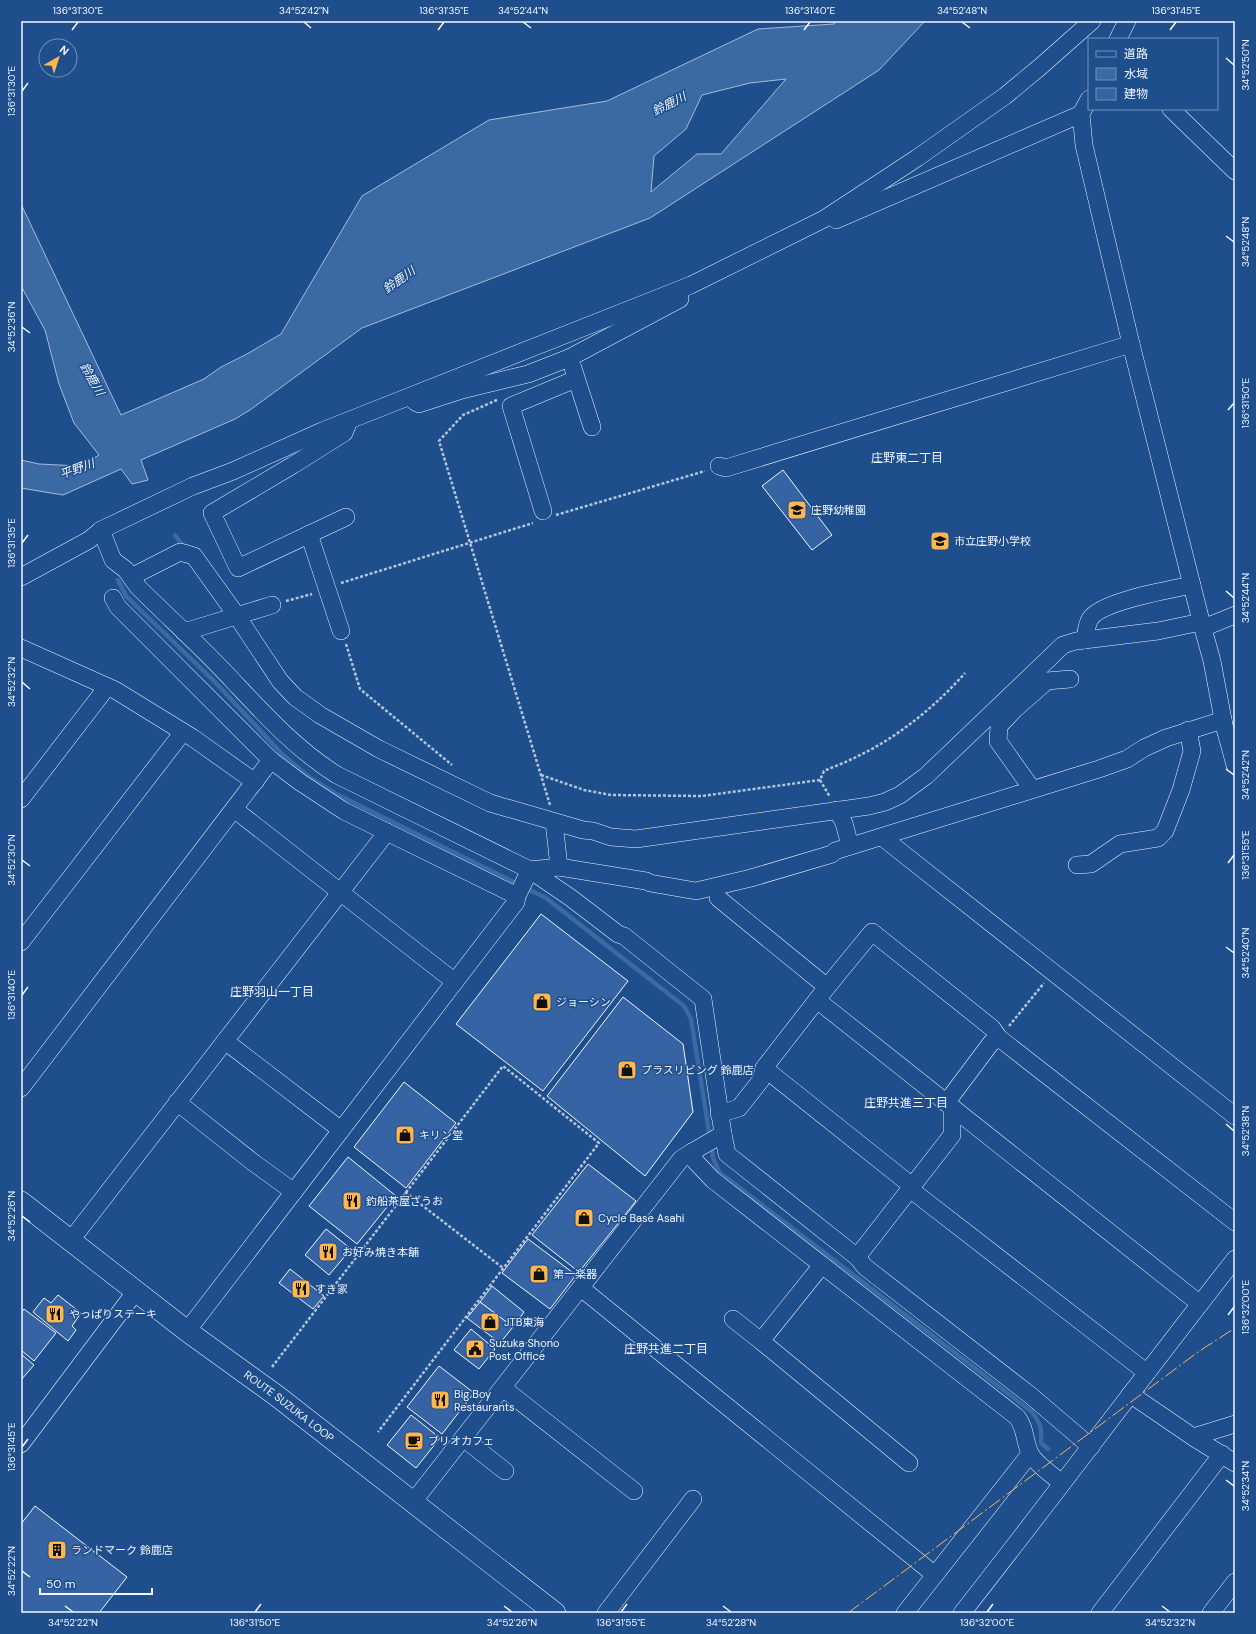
<svg xmlns="http://www.w3.org/2000/svg" width="1256" height="1634" viewBox="0 0 1256 1634" font-family="'DM Sans','Noto Sans JP',sans-serif">
	<style>
		.water { fill: #3b69a3; stroke: #a8bbd7; fill-rule: evenodd }
		.lines { fill: none; stroke-linecap: round; stroke-linejoin: round }
		.stream { stroke: #3b69a3; stroke-width: 4.5 }
		.building { fill: #3563a3; stroke: #f2f6ff }
		.minor-casing { stroke: #f2f6ff; stroke-width: 18 }
		.major-casing { stroke: #f2f6ff; stroke-width: 22 }
		.path { stroke: #b3c4dc; stroke-width: 2.5; stroke-dasharray: 3 2; stroke-linecap: butt }
		.minor { stroke: #1f4e8c; stroke-width: 17 }
		.major { stroke: #1f4e8c; stroke-width: 21 }
		.power { stroke: #ffb74d; stroke-width: 1; stroke-dasharray: 14 3 2 3; stroke-linecap: butt }
		.ticks { fill: none; stroke: #f2f6ff; stroke-width: 1.5 }
		.labels { text-anchor: middle; stroke-width: 3; stroke-linejoin: round; paint-order: stroke }
		.poi-label { font-size: 11px; fill: #f2f6ff; stroke: #1f4e8c; text-anchor: start }
		.street-label { font-size: 11px; fill: #f2f6ff; stroke: #1f4e8c }
		.water-label { font-size: 12px; font-style: italic; fill: #f2f6ff; stroke: #1f4e8c }
		.neighbourhood-label { font-size: 12px; fill: #f2f6ff; stroke: #1f4e8c }
		.neatline { fill: none; stroke: #f2f6ff; stroke-width: 1.5 }
		.ticks-label { font-size: 10px; text-anchor: middle; fill: #f2f6ff }
	</style>
	<rect width="100%" height="100%" fill="#1f4e8c"/>
	<!-- water -->
	<path class="water" d="M836 21H925L879 70 650 218 362 328 250 410 235 419 141 460 148 480 132 484 121 469 63 495 21 488V460L39 464 80 466 99 455 74 423 59 384 45 330 21 286V204L121 415 204 379 221 367 247 354 281 334 362 196 489 120 607 101 758 29 834 24ZM786 79 721 154H697L651 192 654 156 686 129 702 95 750 83Z"/>
	<g class="lines">
		<!-- stream -->
		<g class="stream">
			<path d="M175 535 183 546H186"/>
			<path d="M118 580 126 596 215 682 282 754 309 777 336 794 546 898 684 1006 691 1019 710 1138"/>
			<path d="M711 1145 713 1158 719 1172 1032 1412C1041 1424 1042 1428 1041 1443L1048 1449"/>
		</g>
	</g>
	<!-- building -->
	<g class="building">
		<path d="M783 470 832 535 812 550 762 486Z"/>
		<path d="M541 914 628 981 543 1091 456 1024Z"/>
		<path d="M623 997 683 1044 693 1112 645 1176 547 1096Z"/>
		<path d="M404 1082 456 1123 406 1188 354 1147Z"/>
		<path d="M348 1157 396 1196 357 1244 309 1206Z"/>
		<path d="M588 1164 636 1201 579 1272 532 1235Z"/>
		<path d="M326 1229 351 1249 329 1275 305 1255Z"/>
		<path d="M528 1239 576 1275 550 1309 502 1273Z"/>
		<path d="M290 1269 324 1296 313 1309 279 1283Z"/>
		<path d="M492 1286 524 1312 513 1327 480 1302Z"/>
		<path d="M58 1295 81 1313 72 1326 76 1330 68 1341 33 1312 44 1298 51 1303Z"/>
		<path d="M480 1302 513 1327 500 1343 467 1318Z"/>
		<path d="M24 1309 56 1333 34 1361 21 1350V1313Z"/>
		<path d="M471 1329 495 1349 479 1369 454 1350Z"/>
		<path d="M21 1354 34 1365 21 1380Z"/>
		<path d="M439 1366 474 1393 442 1434 407 1407Z"/>
		<path d="M411 1415 440 1438 416 1468 387 1445Z"/>
		<path d="M35 1506 127 1577 99 1613H21V1524Z"/>
	</g>
	<g class="lines">
		<defs>
			<g id="minor">
				<path d="M1118 39 1127 21"/>
				<path d="M1089 99 1081 114 1084 145 1131 344 1201 621 1212 661 1224 725 1235 765"/>
				<path d="M1171 109 1235 171"/>
				<path d="M836 220 1081 114"/>
				<path d="M573 368 592 427"/>
				<path d="M415 402 419 404 462 390 528 374 569 358 680 299"/>
				<path d="M719 466 726 468 1131 344"/>
				<path d="M543 511 511 406 576 379"/>
				<path d="M346 517 238 568 212 513 293 465 344 433 349 421"/>
				<path d="M101 530 113 560 126 570 138 587C170 619 204 649 234 682 266 716 297 750 337 775L530 870 571 898 618 934 624 936 703 999 723 1134 727 1154 857 1257 952 1135V1108"/>
				<path d="M309 534 341 631"/>
				<path d="M21 577 89 540 101 530 193 486 233 471 322 431 691 285 824 219 917 158 1005 96 1040 67 1092 21"/>
				<path d="M131 577 180 552 194 556 237 616 280 681 295 697 320 715 379 749 490 803 583 830 593 831 611 837 636 839 869 806 885 802 900 795 926 776 1063 645 1076 641 1158 631 1201 622"/>
				<path d="M113 598 118 607 271 760"/>
				<path d="M1203 628 1235 615"/>
				<path d="M184 632 272 605"/>
				<path d="M1085 640C1086 633 1086 626 1090 619 1101 601 1169 590 1192 585"/>
				<path d="M21 648 115 690 193 738 255 782"/>
				<path d="M1032 789 998 741 999 726 1015 709 1047 681 1070 679"/>
				<path d="M21 799 107 687"/>
				<path d="M234 809 455 982"/>
				<path d="M837 810 844 823 850 846"/>
				<path d="M554 822 559 867"/>
				<path d="M882 837 1235 1116"/>
				<path d="M1077 865 1091 864 1120 844 1158 838 1165 831 1181 790 1192 751 1188 730"/>
				<path d="M530 870 559 867 646 881 650 883 696 891 751 878 832 854 835 851 1099 769 1127 759 1144 748 1166 738 1223 720"/>
				<path d="M718 898 827 987 764 1068 761 1080 739 1108 719 1114"/>
				<path d="M21 942 183 732"/>
				<path d="M827 987 872 932 992 1028 999 1038 991 1043 946 1103"/>
				<path d="M817 1000 1200 1304"/>
				<path d="M999 1038 1235 1222"/>
				<path d="M225 1041 341 1130"/>
				<path d="M764 1068 912 1186"/>
				<path d="M21 1088 271 760 300 782 344 811 517 896"/>
				<path d="M177 1102 254 1163 294 1192"/>
				<path d="M692 1152 695 1161 713 1180 1017 1417C1026 1428 1024 1441 1030 1453 1034 1462 1054 1477 1062 1483"/>
				<path d="M910 1189 1146 1372"/>
				<path d="M71 1240 387 832"/>
				<path d="M857 1257 865 1267 1030 1395 1091 1447"/>
				<path d="M822 1265 761 1341 909 1463"/>
				<path d="M581 1288 935 1575"/>
				<path d="M733 1319 761 1341"/>
				<path d="M187 1331 516 902 517 896 530 870"/>
				<path d="M503 1388 634 1491"/>
				<path d="M1130 1394 1193 1437 1235 1463"/>
				<path d="M1193 1437 1235 1424"/>
				<path d="M463 1438 505 1471"/>
				<path d="M21 1444 136 1291"/>
				<path d="M413 1502 681 1159 692 1152 723 1134"/>
				<path d="M606 1613 693 1499"/>
				<path d="M905 1613 1030 1454"/>
				<path d="M962 1613C1054 1496 1143 1376 1235 1259"/>
				<path d="M1100 1613 1222 1454"/>
				<path d="M1211 1613 1235 1582"/>
			</g>
			<g id="major">
				<path id="s1" d="M21 1202 187 1331 277 1396 555 1613"/>
			</g>
		</defs>
		<!-- minor casing -->
		<use href="#minor" class="minor-casing"/>
		<!-- major casing -->
		<use href="#major" class="major-casing"/>
		<!-- path -->
		<g class="path">
			<path d="M497 400 463 415 439 441 550 805"/>
			<path d="M556 515 705 471"/>
			<path d="M341 583 533 523"/>
			<path d="M286 601 312 594"/>
			<path d="M346 644 360 689 452 765"/>
			<path d="M541 775 584 790 611 795 702 796 820 780 824 771C835 766 847 762 858 756 897 738 937 705 965 673"/>
			<path d="M820 780 830 797"/>
			<path d="M1009 1026 1044 983"/>
			<path d="M405 1192 503 1268"/>
			<path d="M272 1367 503 1066 599 1143 378 1432"/>
		</g>
		<!-- minor -->
		<use href="#minor" class="minor"/>
		<!-- major -->
		<use href="#major" class="major"/>
		<!-- power -->
		<path class="power" d="M848 1613 1198 1352 1235 1328"/>
	</g>
	<!-- ticks -->
	<path class="ticks" d="M304 22 311 28M523 22 531 28M962 22 970 28M72 30 78 22M438 30 444 22M804 30 810 22M1170 30 1176 22M1226 58 1234 65M22 91 28 83M1226 236 1234 242M22 327 30 333M1228 410 1234 403M22 543 28 535M1226 591 1234 598M22 682 30 689M1226 769 1234 775M22 860 30 866M1228 863 1234 855M1226 947 1234 953M22 995 28 987M1226 1124 1234 1131M22 1216 30 1222M1228 1315 1234 1307M22 1447 28 1439M1226 1480 1234 1486M22 1571 30 1577M65 1606 73 1612M504 1606 512 1612M723 1606 731 1612M1162 1606 1170 1612M255 1612 261 1604M621 1612 627 1604M987 1612 993 1604"/>
	<!-- icons -->
	<defs>
		<symbol id="school-square" viewBox="-11 -11 22 22"><rect x="-9" y="-9" width="18" height="18" rx="4" fill="#ffb74d" stroke="#1f4e8c"/><path d="M0-5L7-2L0 1L-7-2ZM-4 1L0 2.5L4 1V4Q0 6-4 4Z" fill="#111"/></symbol>
		<symbol id="shop-square" viewBox="-11 -11 22 22"><rect x="-9" y="-9" width="18" height="18" rx="4" fill="#ffb74d" stroke="#1f4e8c"/><path d="M-5-2.5h2.3a2.7 3.5 0 0 1 5.4 0H5L5.5 6h-11ZM-1.5-2.5h3a1.5 2.3 0 0 0-3 0Z" fill="#111"/></symbol>
		<symbol id="restaurant-square" viewBox="-11 -11 22 22"><rect x="-9" y="-9" width="18" height="18" rx="4" fill="#ffb74d" stroke="#1f4e8c"/><path d="M-5-6h1v4h1v-4h1v4h1v-4h1v5L-1.5 .5V6h-2V.5L-5-1ZM5-6V6H3V1.5H1.5Q1.5-4 5-6Z" fill="#111"/></symbol>
		<symbol id="civic-square" viewBox="-11 -11 22 22"><rect x="-9" y="-9" width="18" height="18" rx="4" fill="#ffb74d" stroke="#1f4e8c"/><path d="M-.6-6.5H3V-4.5H.6V-3L4-1V1h2V6H-6V1h2V-1L-.6-3ZM-1.2 2.5V6h2.4V2.5Z" fill="#111"/></symbol>
		<symbol id="cafe-square" viewBox="-11 -11 22 22"><rect x="-9" y="-9" width="18" height="18" rx="4" fill="#ffb74d" stroke="#1f4e8c"/><path d="M-5.5-4.5H6V0H3Q3 3.5 0 3.5H-2.5Q-5.5 3.5-5.5 0ZM3-3.2v2h1.7v-2ZM-6 4.5H4V6H-6Z" fill="#111"/></symbol>
		<symbol id="building-square" viewBox="-11 -11 22 22"><rect x="-9" y="-9" width="18" height="18" rx="4" fill="#ffb74d" stroke="#1f4e8c"/><path d="M-4-6H4V6H1V3H-1V6H-4ZM-2.5-4.3h1.7v1.8h-1.7ZM.8-4.3h1.7v1.8H.8ZM-2.5-1h1.7V.8h-1.7ZM.8-1h1.7V.8H.8Z" fill="#111"/></symbol>
	</defs>
	<g fill-rule="evenodd">
		<use href="#school-square" x="786" y="499" width="22" height="22"/>
		<use href="#school-square" x="929" y="530" width="22" height="22"/>
		<use href="#shop-square" x="531" y="991" width="22" height="22"/>
		<use href="#shop-square" x="616" y="1059" width="22" height="22"/>
		<use href="#shop-square" x="394" y="1124" width="22" height="22"/>
		<use href="#restaurant-square" x="341" y="1190" width="22" height="22"/>
		<use href="#shop-square" x="573" y="1207" width="22" height="22"/>
		<use href="#restaurant-square" x="317" y="1241" width="22" height="22"/>
		<use href="#shop-square" x="528" y="1263" width="22" height="22"/>
		<use href="#restaurant-square" x="290" y="1278" width="22" height="22"/>
		<use href="#restaurant-square" x="44" y="1303" width="22" height="22"/>
		<use href="#shop-square" x="479" y="1311" width="22" height="22"/>
		<use href="#civic-square" x="464" y="1338" width="22" height="22"/>
		<use href="#restaurant-square" x="429" y="1389" width="22" height="22"/>
		<use href="#cafe-square" x="403" y="1430" width="22" height="22"/>
		<use href="#building-square" x="46" y="1539" width="22" height="22"/>
	</g>
	<g class="labels">
		<!-- poi labels -->
		<g class="poi-label">
			<text x="811" y="514">庄野幼稚園</text>
			<text x="954" y="545">市立庄野小学校</text>
			<text x="556" y="1006">ジョーシン</text>
			<text x="641" y="1074">プラスリビング 鈴鹿店</text>
			<text x="419" y="1139">キリン堂</text>
			<text x="366" y="1205">釣船茶屋ざうお</text>
			<text x="598" y="1222">Cycle Base Asahi</text>
			<text x="342" y="1256">お好み焼き本舗</text>
			<text x="553" y="1278">第一楽器</text>
			<text x="315" y="1293">すき家</text>
			<text x="69" y="1318">やっぱりステーキ</text>
			<text x="504" y="1326">JTB東海</text>
			<text x="489" y="1347">Suzuka Shono<tspan x="489" dy="13">Post Office</tspan></text>
			<text x="454" y="1398">Big Boy<tspan x="454" dy="13">Restaurants</tspan></text>
			<text x="428" y="1445">ブリオカフェ</text>
			<text x="71" y="1554">ランドマーク 鈴鹿店</text>
		</g>
		<!-- street labels -->
		<g class="street-label">
			<text dy="4" stroke="none"><textPath href="#s1" startOffset="337">ROUTE SUZUKA LOOP</textPath></text>
		</g>
		<!-- water labels -->
		<g class="water-label">
			<text transform="translate(669 104) rotate(-27)" y="4">鈴鹿川</text>
			<text transform="translate(399 280) rotate(-36)" y="4">鈴鹿川</text>
			<text transform="translate(92 379) rotate(60)" y="4">鈴鹿川</text>
			<text transform="translate(77 469) rotate(-20)" y="4">平野川</text>
		</g>
		<!-- neighbourhood labels -->
		<g class="neighbourhood-label">
			<text x="907" y="462">庄野東二丁目</text>
			<text x="272" y="996">庄野羽山一丁目</text>
			<text x="906" y="1107">庄野共進三丁目</text>
			<text x="666" y="1353">庄野共進二丁目</text>
		</g>
	</g>
	<!-- border -->
	<rect width="1256" height="1634" fill="none" stroke="#1f4e8c" stroke-width="44"/>
	<!-- legend -->
	<rect x="1088" y="38" width="130" height="72" fill="#1f4e8c" stroke="#7391ba"/>
	<rect x="1096" y="51" width="20" height="6" fill="#1f4e8c" stroke="#7391ba"/>
	<text x="1124" y="58" font-size="12" fill="#f2f6ff">道路</text>
	<rect x="1096" y="68" width="20" height="12" fill="#3b69a3" stroke="#7391ba"/>
	<text x="1124" y="78" font-size="12" fill="#f2f6ff">水域</text>
	<rect x="1096" y="88" width="20" height="12" fill="#3563a3" stroke="#7391ba"/>
	<text x="1124" y="98" font-size="12" fill="#f2f6ff">建物</text>
	<!-- north arrow -->
	<g transform="translate(58 58) rotate(39)"><circle r="19" fill="#1f4e8c" stroke="#7391ba"/>
	<path d="M0-3L7 15L0 10L-7 15Z" fill="#ffb74d"/>
	<text y="-6" font-size="11" font-weight="bold" text-anchor="middle" fill="#f2f6ff">N</text>
	</g>
	<!-- scale -->
	<path d="M40 1588v6h112v-6" fill="none" stroke="#f2f6ff" stroke-width="2"/>
	<text x="46" y="1588" font-size="12" fill="#f2f6ff" stroke="#1f4e8c" stroke-width="3" paint-order="stroke">50 m</text>
	<rect x="22" y="22" width="1212" height="1590" class="neatline"/>
	<g class="ticks-label">
		<text x="78" y="14">136°31'30"E</text>
		<text x="304" y="14">34°52'42"N</text>
		<text x="444" y="14">136°31'35"E</text>
		<text x="523" y="14">34°52'44"N</text>
		<text x="810" y="14">136°31'40"E</text>
		<text x="962" y="14">34°52'48"N</text>
		<text x="1176" y="14">136°31'45"E</text>
		<text transform="translate(1245 65) rotate(-90)" y="4">34°52'50"N</text>
		<text transform="translate(11 91) rotate(-90)" y="4">136°31'30"E</text>
		<text transform="translate(1245 242) rotate(-90)" y="4">34°52'48"N</text>
		<text transform="translate(11 327) rotate(-90)" y="4">34°52'36"N</text>
		<text transform="translate(1245 403) rotate(-90)" y="4">136°31'50"E</text>
		<text transform="translate(11 543) rotate(-90)" y="4">136°31'35"E</text>
		<text transform="translate(1245 598) rotate(-90)" y="4">34°52'44"N</text>
		<text transform="translate(11 682) rotate(-90)" y="4">34°52'32"N</text>
		<text transform="translate(1245 775) rotate(-90)" y="4">34°52'42"N</text>
		<text transform="translate(1245 855) rotate(-90)" y="4">136°31'55"E</text>
		<text transform="translate(11 860) rotate(-90)" y="4">34°52'30"N</text>
		<text transform="translate(1245 953) rotate(-90)" y="4">34°52'40"N</text>
		<text transform="translate(11 995) rotate(-90)" y="4">136°31'40"E</text>
		<text transform="translate(1245 1131) rotate(-90)" y="4">34°52'38"N</text>
		<text transform="translate(11 1216) rotate(-90)" y="4">34°52'26"N</text>
		<text transform="translate(1245 1307) rotate(-90)" y="4">136°32'00"E</text>
		<text transform="translate(11 1447) rotate(-90)" y="4">136°31'45"E</text>
		<text transform="translate(1245 1486) rotate(-90)" y="4">34°52'34"N</text>
		<text transform="translate(11 1571) rotate(-90)" y="4">34°52'22"N</text>
		<text x="73" y="1626">34°52'22"N</text>
		<text x="255" y="1626">136°31'50"E</text>
		<text x="512" y="1626">34°52'26"N</text>
		<text x="621" y="1626">136°31'55"E</text>
		<text x="731" y="1626">34°52'28"N</text>
		<text x="987" y="1626">136°32'00"E</text>
		<text x="1170" y="1626">34°52'32"N</text>
	</g>
</svg>
